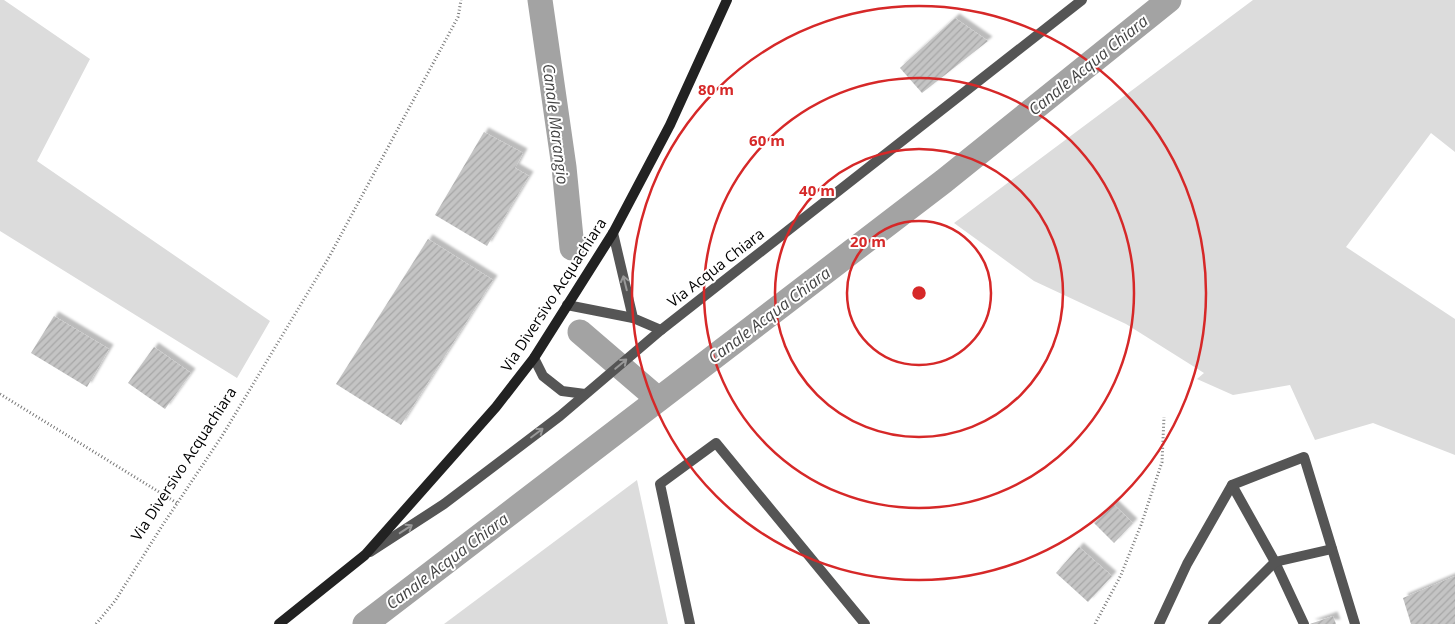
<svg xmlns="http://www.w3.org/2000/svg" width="1455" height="624" viewBox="0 0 1455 624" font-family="'Open Sans',sans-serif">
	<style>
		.green { fill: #dcdcdc }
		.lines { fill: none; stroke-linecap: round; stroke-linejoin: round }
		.canal { stroke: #a3a3a3; stroke-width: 25 }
		.building { fill: url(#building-hatch); filter: url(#shadow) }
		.path { stroke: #777; stroke-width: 3; stroke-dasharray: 1 2.5; stroke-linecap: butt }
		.service { stroke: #555; stroke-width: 10 }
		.minor { stroke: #555; stroke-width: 10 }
		.secondary { stroke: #222; stroke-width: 10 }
		.oneway { stroke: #999 }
		.ring { fill: none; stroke: #d62828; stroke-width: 2.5 }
		.labels { text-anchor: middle; stroke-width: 4; stroke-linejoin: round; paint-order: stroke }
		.street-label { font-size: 15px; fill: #000; stroke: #fff }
		.water-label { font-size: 16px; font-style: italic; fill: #444; stroke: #fff }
		.centre { fill: #d62828; stroke: #fff; stroke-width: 2.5 }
		.ring-label { font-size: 15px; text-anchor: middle; font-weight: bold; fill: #d62828; stroke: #fff; stroke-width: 4; stroke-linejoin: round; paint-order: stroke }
	</style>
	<defs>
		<pattern id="building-hatch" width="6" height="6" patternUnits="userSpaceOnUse" patternTransform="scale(1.25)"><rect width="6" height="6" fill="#c4c4c4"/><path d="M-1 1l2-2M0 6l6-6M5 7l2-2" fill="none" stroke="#a7a7a7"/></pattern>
		<filter id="shadow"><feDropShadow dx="4.5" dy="-4.5" stdDeviation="1" flood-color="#0004"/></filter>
	</defs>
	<rect width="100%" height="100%" fill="#fff"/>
	<!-- green -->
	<g class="green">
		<path d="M0 0H4L90 59 37 161 270 321 237 378 0 231Z"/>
		<path d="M1253 0H1455V152L1431 133 1346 247 1455 319V455L1373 423 1315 440 1290 385 1233 395 1197 379 1204 373 1126 324 1034 281 954 223Z"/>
		<path d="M637 480 668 624H444Z"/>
	</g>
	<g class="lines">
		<!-- canal -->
		<g class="canal">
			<path d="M540 0 564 167 572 248"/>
			<path d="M580 332 658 399"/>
			<path d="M365 624 944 181 1169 0"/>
		</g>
	</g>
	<!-- building -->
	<g class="building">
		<path d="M955 18 988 41 922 93 900 68Z"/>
		<path d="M484 132 523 153 515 168 529 176 487 246 435 215Z"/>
		<path d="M428 239 493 280 401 425 336 384Z"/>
		<path d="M54 316 109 349 87 387 31 353Z"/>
		<path d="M154 347 191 373 165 409 128 383Z"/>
		<path d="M1113 504 1133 523 1114 543 1094 523Z"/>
		<path d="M1079 547 1112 576 1088 602 1056 573Z"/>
		<path d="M1455 576V624H1411L1403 598Z"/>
		<path d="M1333 616 1336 624H1310Z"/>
	</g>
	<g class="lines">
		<!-- path -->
		<g class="path">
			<path d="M0 394 177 503"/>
			<path d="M96 624 115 601 162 526 222 436 328 259 458 17 461 0"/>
			<path d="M1095 624 1121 575 1141 525 1162 462 1164 417"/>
		</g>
		<!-- service -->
		<g class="service">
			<path d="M1232 485 1275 562 1304 624"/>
			<path d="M690 624 660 484 716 443 865 624"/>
			<path d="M1159 624 1187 564 1232 485 1304 457 1355 624"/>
			<path d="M1213 624 1275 562 1332 549"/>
		</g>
		<!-- minor -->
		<g class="minor">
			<path d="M613 233 633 318 661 330"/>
			<path d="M567 305 633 318"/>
			<path d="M534 358 543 376 562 391 585 394"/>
			<path d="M370 552 444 504 560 416 661 330 1082 0"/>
		</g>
		<!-- secondary -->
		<path class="secondary" d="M279 624 365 555 496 407 534 358 613 233 670 125 727 0"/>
	</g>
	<!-- one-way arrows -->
	<defs><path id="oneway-shaft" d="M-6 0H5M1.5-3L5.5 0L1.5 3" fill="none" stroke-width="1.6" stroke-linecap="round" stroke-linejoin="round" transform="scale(1.25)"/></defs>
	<g class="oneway">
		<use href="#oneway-shaft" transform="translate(625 283) rotate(-104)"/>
		<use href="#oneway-shaft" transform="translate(621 364) rotate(-40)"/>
		<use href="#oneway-shaft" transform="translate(537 433) rotate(-37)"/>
		<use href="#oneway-shaft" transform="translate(406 529) rotate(-33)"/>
	</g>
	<!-- distance rings -->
	<g class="ring">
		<circle cx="919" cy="293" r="72"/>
		<circle cx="919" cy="293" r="144"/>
		<circle cx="919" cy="293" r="215"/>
		<circle cx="919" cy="293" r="287"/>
	</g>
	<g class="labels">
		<!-- street labels -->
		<g class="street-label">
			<text transform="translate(716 268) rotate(-38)" y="5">Via Acqua Chiara</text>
			<text transform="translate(554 295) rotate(-57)" y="5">Via Diversivo Acquachiara</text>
			<text transform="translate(184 464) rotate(-57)" y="5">Via Diversivo Acquachiara</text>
		</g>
		<!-- water labels -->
		<g class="water-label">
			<text transform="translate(1088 65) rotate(-39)" y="6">Canale Acqua Chiara</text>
			<text transform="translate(556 124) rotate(83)" y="6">Canale Marangio</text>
			<text transform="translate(769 315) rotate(-37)" y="6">Canale Acqua Chiara</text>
			<text transform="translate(447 561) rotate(-37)" y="6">Canale Acqua Chiara</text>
		</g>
	</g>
	<circle cx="919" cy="293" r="8" class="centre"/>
	<g class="ring-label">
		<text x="716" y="95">80 m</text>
		<text x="767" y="146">60 m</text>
		<text x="817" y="196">40 m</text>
		<text x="868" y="247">20 m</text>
	</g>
</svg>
